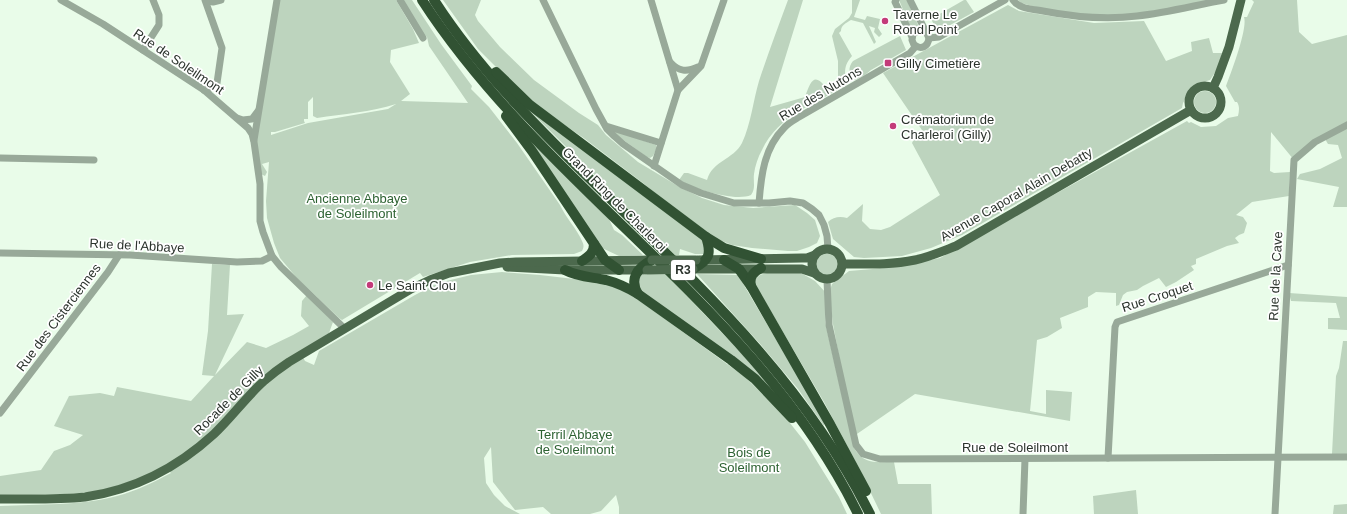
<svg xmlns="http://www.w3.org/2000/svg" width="1347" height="514" viewBox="0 0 1347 514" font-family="Arial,sans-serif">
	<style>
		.green { fill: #bdd4be; fill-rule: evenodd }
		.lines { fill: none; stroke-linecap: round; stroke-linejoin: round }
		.minor { stroke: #98a999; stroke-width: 7 }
		.major { stroke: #4c694d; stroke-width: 9 }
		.highway { stroke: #315233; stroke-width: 10 }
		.major-bridge { stroke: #4c694d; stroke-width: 9 }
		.poi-dot { fill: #c33b79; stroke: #fff; stroke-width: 1.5 }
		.labels { text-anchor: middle; stroke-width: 3.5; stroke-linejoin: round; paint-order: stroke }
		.shield { fill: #fff; stroke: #6b706b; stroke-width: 1 }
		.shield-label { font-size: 12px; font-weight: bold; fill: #2b332c }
		.poi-label { font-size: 13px; fill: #2b332c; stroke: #fff; text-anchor: start }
		.street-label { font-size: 13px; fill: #2b332c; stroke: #fff }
		.park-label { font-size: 13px; fill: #2d6232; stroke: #fff }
	</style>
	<rect width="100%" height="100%" fill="#e9fce9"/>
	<!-- green -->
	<g class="green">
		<path d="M279 0H396L413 29 419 43 391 50 390 62 410 94 401 101 468 103 429 46 427 37 423 34 403 0H412L441 44 472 86 471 89 489 107 517 143 560 205C566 218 577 229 582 241 584 245 584 247 582 251L574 254 512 255 470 262 423 277 420 273 342 320 339 318 296 277 280 258 274 243 267 218 266 201 269 162 262 164 267 172 265 176 261 174 256 144ZM313 97V116L317 118C343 114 371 112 396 104L388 109 308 123 271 135V132H275L305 123 304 121V119H308V102Z"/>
		<path d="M443 0H481L475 15 478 21 500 47 534 80 579 113 598 125 606 135 638 162 678 186 702 198 724 205 753 208 795 205 807 213 815 220 820 236 817 243 809 247 797 251H788L752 248 732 245 717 239 661 198 643 183 585 139 530 101 478 49Z"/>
		<path d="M788 0H803L770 107 805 97C812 77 815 73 829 91L842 84 838 81V61L832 36 835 29 849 18 852 13V0H860L854 17 865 20 867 16 880 19 878 28 882 34 879 37 874 32 875 28 869 26 876 42 874 44 863 23 851 20C846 23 841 25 841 31L839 33 852 56C843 66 845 72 846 85 816 104 778 115 762 150 758 157 755 166 754 174 753 182 756 188 751 195 735 202 694 189 679 180L684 173H688L707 180C713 160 733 160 742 143 751 124 753 101 759 81 768 54 778 27 788 0Z"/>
		<path d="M899 0H907L919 27 912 31Z"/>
		<path d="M964 0H966L974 12 941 30H937L931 19Z"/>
		<path d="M1018 0H1213L1136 15 1095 16 1043 9 1021 3Z"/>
		<path d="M1252 0H1297L1299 32 1312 44 1347 35V207H1333L1339 187 1297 179 1300 174 1320 169 1342 158 1338 145 1328 144 1325 139 1294 160 1271 132 1270 171 1274 173 1290 172 1289 196 1252 202 1236 215 1243 217 1247 223 1244 233 1239 235 1235 238 1239 243 1227 246 1196 259V264L1191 266 1194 270 1176 282 1166 287 1159 278 1143 286 1137 290 1127 292 1123 295 1119 305 1116 306V293L1096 292 1088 297V307L1060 318 1062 328 1047 337 1037 340 1030 411 1046 414V390L1072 392 1070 421 915 394 854 436 833 324 829 293 832 284 849 271 896 267 940 258 1187 121 1189 123 1191 122 1201 127 1216 126 1228 118 1238 116C1239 111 1240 107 1237 102H1235L1226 86C1231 73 1248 28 1244 17H1247L1254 2Z"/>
		<path d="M1008 5 1019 11 1094 23 1144 21 1166 61 1192 51 1191 42 1209 38 1213 53H1222L1218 68 1210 80 1194 85 1183 103 1182 108 962 235 931 248 902 256 864 258 854 257 833 239 828 222C833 217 840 216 847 218L863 204 862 221 870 229 881 230 890 227 940 195 912 143 913 141 924 133 883 73Z"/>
		<path d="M900 36 906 50 871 70 865 75 855 80C848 75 848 67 853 61Z"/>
		<circle cx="1205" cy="102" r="11"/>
		<path d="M526 107 699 236 704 243V254H695L680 249 679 255H675Z"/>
		<path d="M615 131 656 145 657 148 653 156 650 158 647 157 615 134Z"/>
		<path d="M523 134 609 219 614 230 622 235 643 255 619 256 602 248Z"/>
		<circle cx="827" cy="264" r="11"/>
		<path d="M212 264 230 265 227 315 244 314 215 375 247 342 266 348 293 335 309 326 301 316 302 301 307 295 333 322 329 333 300 352 305 361 314 365 319 351 415 295 438 283 471 275 502 272 540 275 600 282 621 289 643 303 745 377 782 413 805 442 839 497 847 514H619V507L616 495 601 511 590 514H551L543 507 515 510 493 482 491 447 484 458 486 483 494 495 505 506 520 514H0V506C38 504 80 506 117 496 136 491 154 482 171 473L165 467C143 478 113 489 89 492 60 496 30 494 0 495V476L41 470 54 451 70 445 83 435 54 426 69 396 100 393 114 396 117 387 191 401 214 376 202 375 208 331Z"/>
		<path d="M767 273H801L815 281 827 294 825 322 854 448C864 465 876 462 894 462L898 484H931L932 514H881L858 466 824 402 753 281 760 275Z"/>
		<path d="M651 274H666L742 354 773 391 639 290 637 279 641 275Z"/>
		<path d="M697 274 738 275 824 421V426L798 389 761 345Z"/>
		<path d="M1289 293 1347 297V330L1328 329V318H1340L1336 303 1291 301Z"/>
		<path d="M1343 341H1347V454H1332L1336 376 1339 368Z"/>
		<path d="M1136 490 1138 514H1094L1093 496Z"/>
		<path d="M1347 504V514H1333L1334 505Z"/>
	</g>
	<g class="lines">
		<!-- minor -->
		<g class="minor">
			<path d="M61 0 103 24 204 90 248 128 252 134 254 142 260 184V221L263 232 272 256 281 267 344 328"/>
			<path d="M400 0 423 38"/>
			<path d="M543 0 596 109 607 129 614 136 623 144 682 185 701 193 734 203H769L790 201 803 203 812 209 819 215 824 225 827 236 828 249"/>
			<path d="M651 0 678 90"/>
			<path d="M896 0 895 2 912 37"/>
			<path d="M910 0 929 38C928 47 921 50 914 45L912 40 913 34 919 30 925 32"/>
			<path d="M1013 0C1019 9 1032 9 1043 11 1074 17 1106 20 1137 16 1166 13 1196 5 1224 0"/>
			<path d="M207 1 213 2 221 0"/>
			<path d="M929 38 939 37 1005 0"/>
			<path d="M143 50 159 25V15L153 0"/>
			<path d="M670 62C679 72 687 72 698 67"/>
			<path d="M204 90 209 89 217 83 222 48 205 0"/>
			<path d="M237 118 243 120 252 119 258 111"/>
			<path d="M606 126 661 143"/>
			<path d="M254 140 277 0"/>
			<path d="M0 158 94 160"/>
			<path d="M654 166 678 90 701 66 724 0"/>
			<path d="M759 203C761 176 764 148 784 128 788 123 794 120 799 117L910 53 916 46"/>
			<path d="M0 253 130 255 237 262 262 261 272 256"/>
			<path d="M827 280 829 325 856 445 863 454 880 459 1347 457"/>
			<path d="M0 413 108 272 119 255"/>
			<path d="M1108 458 1115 327 1117 322 1288 265"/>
			<path d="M1023 514 1025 459"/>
			<path d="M1275 514 1294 160 1315 142 1347 125"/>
		</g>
		<!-- major -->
		<g class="major">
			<circle cx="1205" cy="102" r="16"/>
			<path d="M1213 88 1218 77 1229 47 1241 0"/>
			<circle cx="827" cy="264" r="15"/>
			<path d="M699 260 802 258H807L815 255"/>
			<path d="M843 264C867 264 891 265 915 260 929 257 943 251 956 246L1191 110"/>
			<path d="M507 267 565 270H644"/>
			<path d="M693 269H802L814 273"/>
			<path d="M0 499C28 499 57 500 85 497 134 490 178 467 214 434 232 417 246 397 264 381 272 374 280 368 289 362L411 289 430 280 449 273 500 263 516 262 652 260"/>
		</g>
		<!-- highway -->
		<g class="highway">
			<path d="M422 0C545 190 757 307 858 514"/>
			<path d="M434 0C477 67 534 124 590 179 696 283 803 379 870 514"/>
			<path d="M496 72 530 105 706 237 724 248 761 259"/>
			<path d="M506 116 532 151 605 260 619 270"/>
			<path d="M724 260 739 269 751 286 830 424 866 491"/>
			<path d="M582 261C589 256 594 253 594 244"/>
			<path d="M693 269C709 260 712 255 706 237"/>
			<path d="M565 270C578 277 592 277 606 280 618 283 628 288 638 294L731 360 755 379 792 418"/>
			<path d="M751 286C749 277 753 272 761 268"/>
			<path d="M638 294C629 279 637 268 652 260"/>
		</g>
		<!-- major-bridge -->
		<g class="major-bridge">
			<path d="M652 260H696"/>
			<path d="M647 270 693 269"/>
		</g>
	</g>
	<!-- markers -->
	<g class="poi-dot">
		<circle cx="885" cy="21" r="4"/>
		<rect x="884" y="59" width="8" height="8" rx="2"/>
		<circle cx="893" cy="126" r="4"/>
		<circle cx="370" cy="285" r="4"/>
	</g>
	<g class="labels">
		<!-- shield labels -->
		<rect class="shield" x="671" y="260" width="24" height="20" rx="3"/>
		<g class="shield-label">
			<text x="683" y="274">R3</text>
		</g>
		<!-- poi labels -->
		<g class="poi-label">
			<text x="893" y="19">Taverne Le<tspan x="893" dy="15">Rond Point</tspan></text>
			<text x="896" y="68">Gilly Cimetière</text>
			<text x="901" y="124">Crématorium de<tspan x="901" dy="15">Charleroi (Gilly)</tspan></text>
			<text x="378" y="290">Le Saint Clou</text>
		</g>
		<!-- street labels -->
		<g class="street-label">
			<text transform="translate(179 61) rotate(34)" y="5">Rue de Soleilmont</text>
			<text transform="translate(820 93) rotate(-31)" y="5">Rue des Nutons</text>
			<text transform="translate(1016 194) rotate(-30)" y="5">Avenue Caporal Alain Debatty</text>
			<text transform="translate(615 199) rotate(45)" y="5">Grand Ring de Charleroi</text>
			<text transform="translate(137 245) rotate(3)" y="5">Rue de l'Abbaye</text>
			<text transform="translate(1275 276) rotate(-87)" y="5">Rue de la Cave</text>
			<text transform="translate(1157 296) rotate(-18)" y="5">Rue Croquet</text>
			<text transform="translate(58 317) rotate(-53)" y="5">Rue des Cisterciennes</text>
			<text transform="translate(228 400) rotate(-45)" y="5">Rocade de Gilly</text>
			<text x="1015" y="452">Rue de Soleilmont</text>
		</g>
		<!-- park labels -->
		<g class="park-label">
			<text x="357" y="203">Ancienne Abbaye<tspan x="357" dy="15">de Soleilmont</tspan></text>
			<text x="575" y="439">Terril Abbaye<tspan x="575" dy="15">de Soleilmont</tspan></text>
			<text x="749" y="457">Bois de<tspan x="749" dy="15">Soleilmont</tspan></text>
		</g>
	</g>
</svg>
